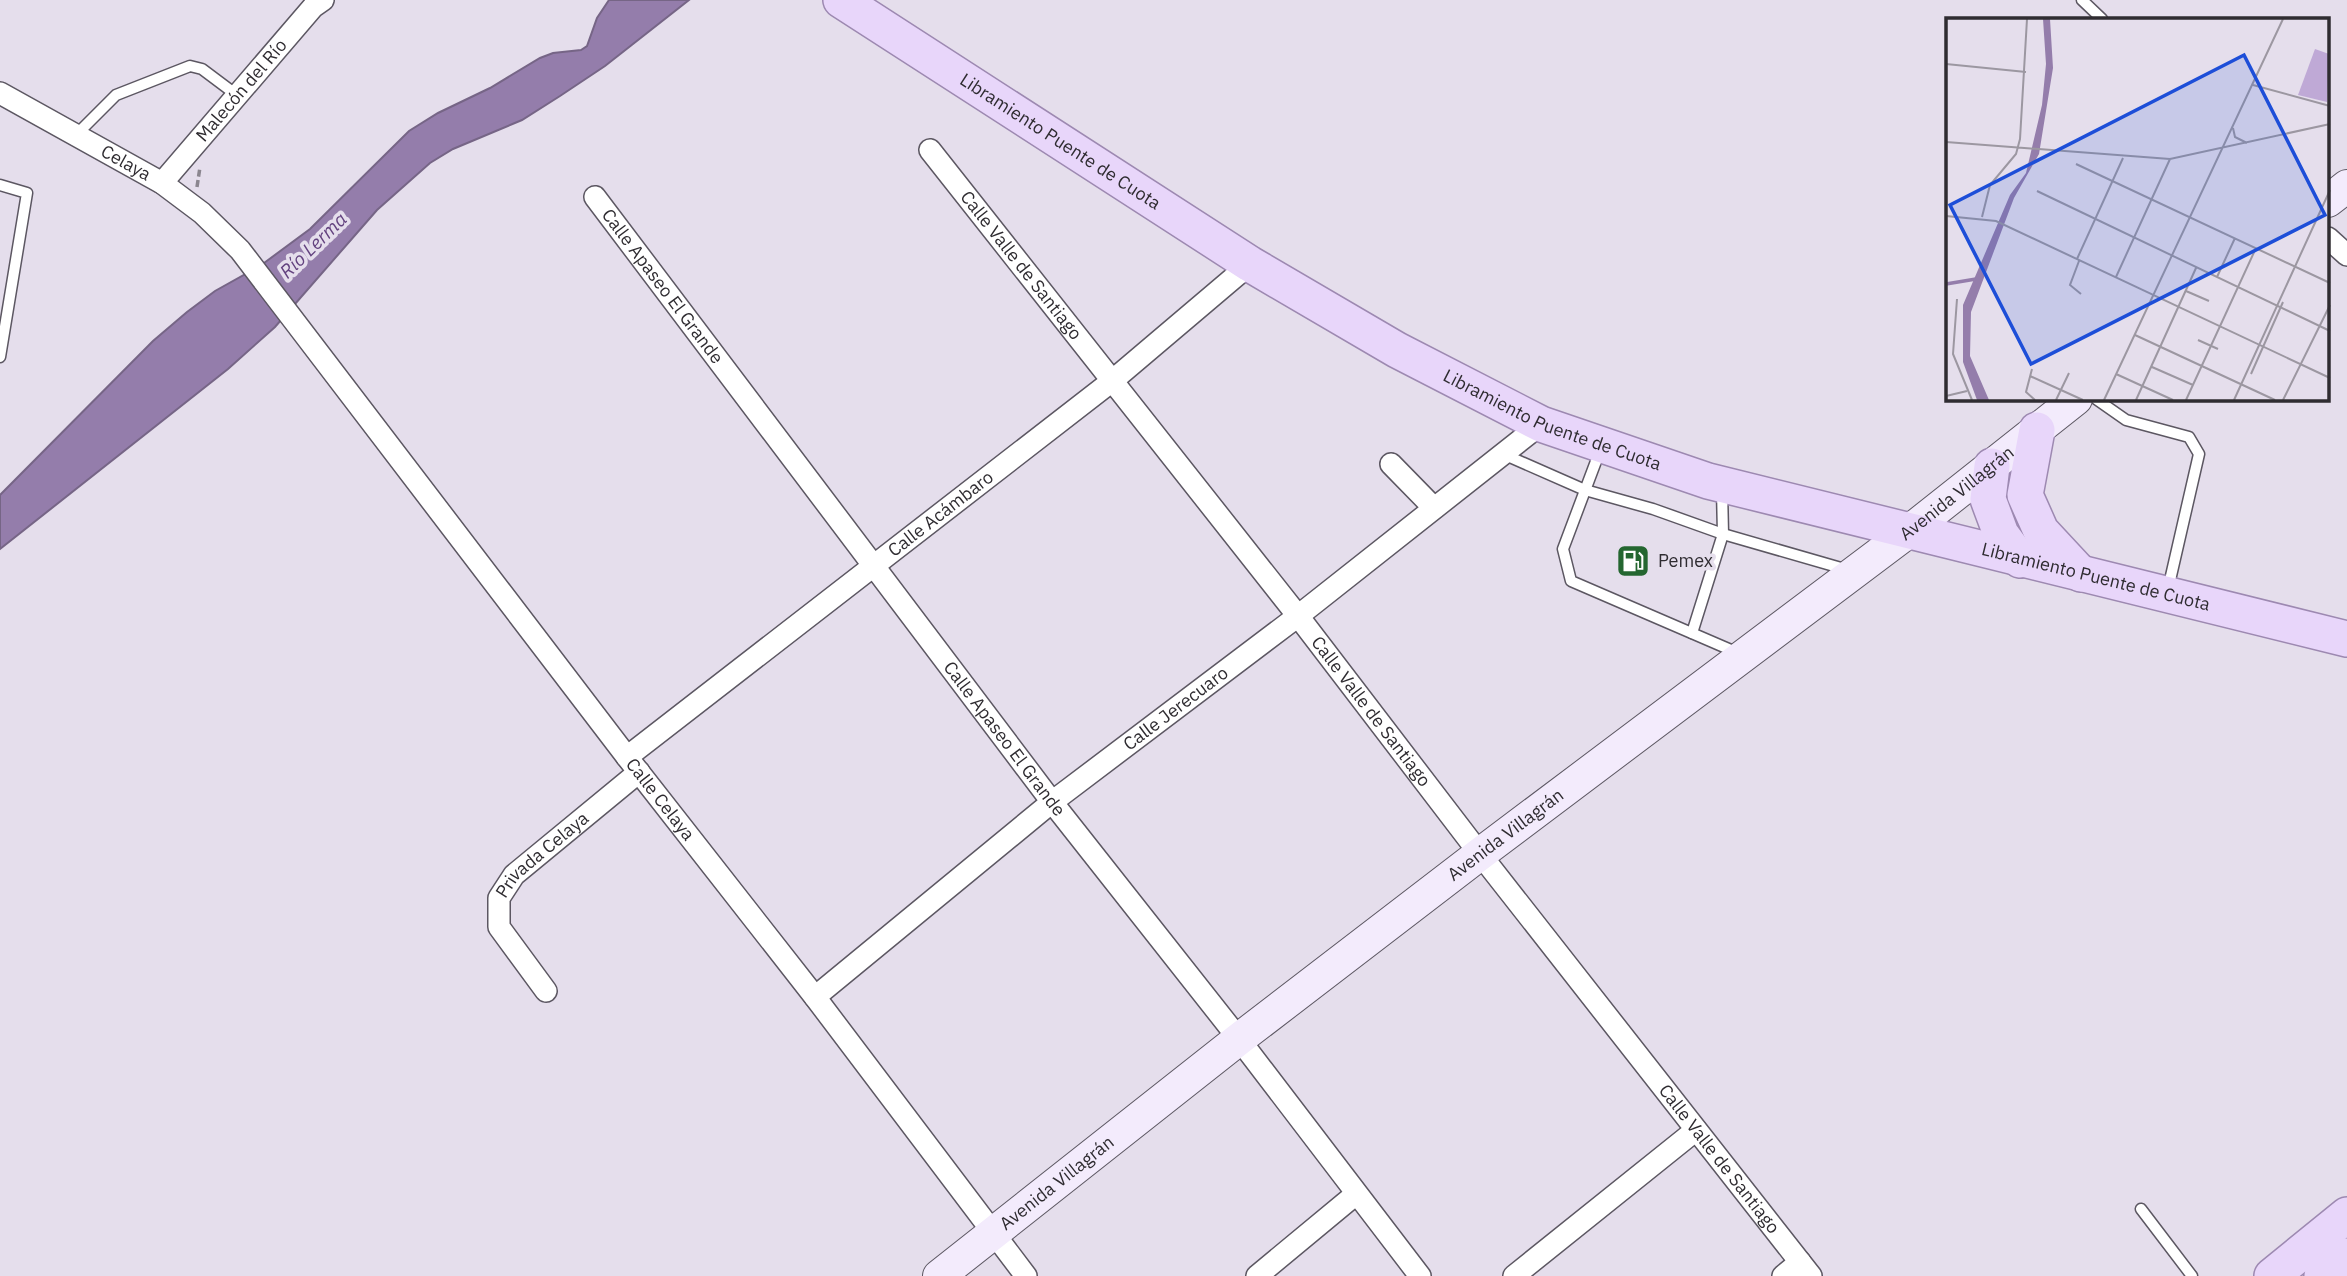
<svg xmlns="http://www.w3.org/2000/svg" width="2347" height="1276" viewBox="0 0 2347 1276" font-family="'IBM Plex Sans',sans-serif">
	<style>
		.water { fill: #947dab; stroke: #766586; stroke-width: 2 }
		.lines { fill: none; stroke-linecap: round; stroke-linejoin: round }
		.lane-casing { stroke: #5c5762; stroke-width: 13 }
		.street-casing { stroke: #5c5762; stroke-width: 24 }
		.secondary-casing { stroke: #5c5762; stroke-width: 34 }
		.primary-casing { stroke: #9d89b1; stroke-width: 38 }
		.path { stroke: #8b868f; stroke-width: 3.5; stroke-dasharray: 7 3.5; stroke-linecap: butt }
		.lane { stroke: #fff; stroke-width: 10 }
		.street { stroke: #fff; stroke-width: 21 }
		.secondary { stroke: #f3ebfc; stroke-width: 32 }
		.primary { stroke: #e8d6fa; stroke-width: 35 }
		.labels { text-anchor: middle; stroke-width: 7; stroke-linejoin: round; paint-order: stroke }
		.street-label { font-size: 18px; fill: #2f2c31; stroke: #e5deec }
		.poi-label { font-size: 18px; fill: #2f2c31; stroke: #e5deec; text-anchor: start }
		.water-label { font-size: 19px; font-style: italic; fill: #63427f; stroke: #e5deec }
		.inset-river { fill: none; stroke: #947dab; stroke-width: 3.5 }
		.inset-road { fill: none; stroke: #9c97a1; stroke-width: 2 }
		.view { fill: #1d4ed8; fill-opacity: 0.15; stroke: #1d4ed8; stroke-width: 3.5 }
		.inset-edge { fill: none; stroke: #2f2c31; stroke-width: 3.5 }
	</style>
	<rect width="100%" height="100%" fill="#e5deec"/>
	<!-- water -->
	<path class="water" d="M609 0H689L605 66 560 96 522 120 453 149 430 163 377 210 275 327 228 369 0 549V495L153 341 187 312 215 291 260 266 310 229 409 131 438 113 490 88 540 58 553 53 581 50 587 46 597 18Z"/>
	<g class="lines">
		<defs>
			<g id="lane">
				<path d="M2082 0 2102 19"/>
				<path d="M76 135 116 95 190 66 202 69 238 96"/>
				<path d="M0 185 27 193 0 357"/>
				<path d="M2096 399 2126 420 2189 437 2199 454 2168 589"/>
				<path d="M1601 448 1563 549 1571 581 1738 653"/>
				<path d="M1503 454 1585 490 1653 509 1723 534 1848 570"/>
				<path d="M1692 633 1723 534 1722 490"/>
				<path d="M2141 1209 2192 1276"/>
			</g>
			<g id="street">
				<path id="s1" d="M0 93 162 183 202 213 240 250 627 757 815 997 1026 1276"/>
				<path id="s2" d="M930 150 1298 616 1480 854 1811 1276"/>
				<path id="s3" d="M162 183 313 7 323 0"/>
				<path id="s4" d="M595 197 1052 802 1239 1039 1420 1276"/>
				<path d="M2328 238 2347 255"/>
				<path d="M1391 464 1434 508"/>
				<path id="s5" d="M627 757 1112 381 1250 264"/>
				<path id="s6" d="M546 991 499 927V898L514 875 639 772"/>
				<path id="s7" d="M815 997 1052 802 1298 616 1541 424"/>
				<path d="M1257 1276 1356 1194"/>
				<path d="M1514 1276 1696 1130"/>
				<path d="M1783 1276 1800 1262"/>
			</g>
			<g id="secondary">
				<path d="M2328 201 2347 186"/>
				<path id="s8" d="M939 1276 1239 1039 1480 854 1908 532 2076 399"/>
			</g>
			<g id="primary">
				<path id="s9" d="M841 0 1250 264 1397 350 1541 424 1708 481 2347 639"/>
				<path d="M2037 430 2025 495 2041 531 2081 574"/>
				<path d="M1992 466 1988 499 2001 534 2020 560"/>
				<path d="M2272 1276 2347 1215"/>
				<path d="M2322 1276 2347 1256"/>
			</g>
		</defs>
		<!-- lane casing -->
		<use href="#lane" class="lane-casing"/>
		<!-- street casing -->
		<use href="#street" class="street-casing"/>
		<!-- secondary casing -->
		<use href="#secondary" class="secondary-casing"/>
		<!-- primary casing -->
		<use href="#primary" class="primary-casing"/>
		<!-- path -->
		<path class="path" d="M197 187 200 167"/>
		<!-- lane -->
		<use href="#lane" class="lane"/>
		<!-- street -->
		<use href="#street" class="street"/>
		<!-- secondary -->
		<use href="#secondary" class="secondary"/>
		<!-- primary -->
		<use href="#primary" class="primary"/>
	</g>
	<!-- icons -->
	<defs>
		<symbol id="fuel-square" viewBox="-11 -11 22 22"><rect x="-9" y="-9" width="18" height="18" rx="4" fill="#246630" stroke="#e5deec"/><path d="M-5.5-6h7V0h2V4h1.3V-2.5L3-4.5l.8-.8L6-3V5H2.5V1h-1V6h-7ZM-4.2-4.7v3.2H.2V-4.7Z" fill="#fff"/></symbol>
	</defs>
	<g fill-rule="evenodd">
		<use href="#fuel-square" x="1614" y="542" width="38" height="38"/>
	</g>
	<g class="labels">
		<!-- street labels -->
		<g class="street-label">
			<text dy="6" stroke="none"><textPath href="#s3" startOffset="122">Malecón del Río</textPath></text>
			<text dy="6" stroke="none"><textPath href="#s9" startOffset="261">Libramiento Puente de Cuota</textPath></text>
			<text dy="6" stroke="none"><textPath href="#s1" startOffset="144">Celaya</textPath></text>
			<text dy="6" stroke="none"><textPath href="#s2" startOffset="147">Calle Valle de Santiago</textPath></text>
			<text dy="6" stroke="none"><textPath href="#s4" startOffset="112">Calle Apaseo El Grande</textPath></text>
			<text dy="6" stroke="none"><textPath href="#s9" startOffset="828">Libramiento Puente de Cuota</textPath></text>
			<text dy="6" stroke="none"><textPath href="#s8" startOffset="1284">Avenida Villagrán</textPath></text>
			<text dy="6" stroke="none"><textPath href="#s5" startOffset="397">Calle Acámbaro</textPath></text>
			<text dy="6" stroke="none"><textPath href="#s9" startOffset="1395">Libramiento Puente de Cuota</textPath></text>
			<text dy="6" stroke="none"><textPath href="#s7" startOffset="462">Calle Jerecuaro</textPath></text>
			<text dy="6" stroke="none"><textPath href="#s2" startOffset="714">Calle Valle de Santiago</textPath></text>
			<text dy="6" stroke="none"><textPath href="#s4" startOffset="679">Calle Apaseo El Grande</textPath></text>
			<text dy="6" stroke="none"><textPath href="#s1" startOffset="980">Calle Celaya</textPath></text>
			<text dy="6" stroke="none"><textPath href="#s8" startOffset="718">Avenida Villagrán</textPath></text>
			<text dy="6" stroke="none"><textPath href="#s6" startOffset="170">Privada Celaya</textPath></text>
			<text dy="6" stroke="none"><textPath href="#s2" startOffset="1281">Calle Valle de Santiago</textPath></text>
			<text dy="6" stroke="none"><textPath href="#s8" startOffset="150">Avenida Villagrán</textPath></text>
		</g>
		<!-- poi labels -->
		<g class="poi-label">
			<text x="1658" y="567">Pemex</text>
		</g>
		<!-- water labels -->
		<g class="water-label">
			<text transform="translate(313 245) rotate(-44)" y="7">Río Lerma</text>
		</g>
	</g>
	<!-- overview -->
	<g transform="translate(1946 18)">
		<rect width="383" height="383" fill="#e5deec"/>
		<path d="M369 31 383 36 381 84 352 77Z" fill="#bfa9d6"/>
		<path d="M97 1H104L107 50 93 136 68 180 25 294 24 338 43 382H31L17 344V287L64 177 80 155 96 87 100 46Z" fill="#947dab"/>
		<path class="inset-river" d="M0 266 30 261"/>
		<path class="inset-road" d="M0 46 80 54M307 67 384 88M287 110 289 119 301 125M0 124 224 141 384 106M130 146 384 265M91 173 384 313M0 198 50 203 384 360M36 199 44 167 70 136 74 121 81 1M131 241 177 140M133 243 124 267 135 276M170 259 224 141M271 259 289 220M240 273 263 283M11 281 7 336 26 382M189 317 329 382M252 322 272 331M206 349 247 367M86 351 80 374 89 382M170 356 227 382M305 356 337 284M84 358 137 382M0 378 21 373M110 382 123 355M158 382 337 1M190 382 250 250M240 382 310 230M288 382 384 172M337 382 384 287"/>
		<path class="view" d="M298 37 379 197 85 346 4 187Z"/>
		<rect width="383" height="383" class="inset-edge"/>
	</g>
</svg>
